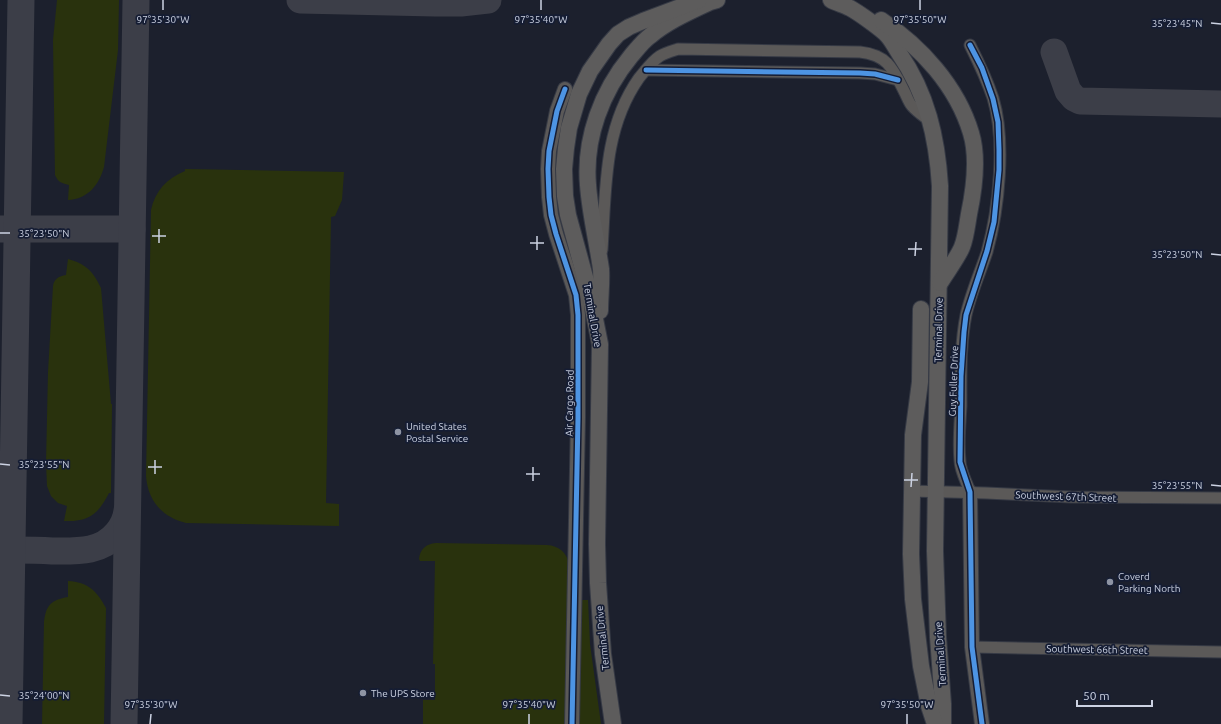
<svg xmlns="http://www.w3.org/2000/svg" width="1221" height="724" viewBox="0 0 1221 724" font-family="Ubuntu,sans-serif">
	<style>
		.green { fill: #29320d }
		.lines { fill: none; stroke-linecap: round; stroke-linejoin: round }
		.taxiway { stroke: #3c3e48; stroke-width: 27 }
		.minor-casing { stroke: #363a45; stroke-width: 13 }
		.tertiary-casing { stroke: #363a45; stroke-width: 16 }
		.secondary-casing { stroke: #363a45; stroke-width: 18 }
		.minor { stroke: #5b5958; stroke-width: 11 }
		.tertiary { stroke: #5b5958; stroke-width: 14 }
		.secondary { stroke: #5d5c5c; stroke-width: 16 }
		.cycleway-casing { stroke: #151d34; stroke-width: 8 }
		.cycleway { stroke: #4d94e3; stroke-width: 5 }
		.ticks { fill: none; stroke: #ccd2e2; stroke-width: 1.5 }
		.poi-dot { fill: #8e94a3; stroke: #151d34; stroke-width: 1.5 }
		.labels { text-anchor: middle; stroke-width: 3.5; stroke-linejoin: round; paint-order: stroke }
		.street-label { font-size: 10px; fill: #ccd2e2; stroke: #151d34 }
		.poi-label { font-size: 10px; fill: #ccd2e2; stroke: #151d34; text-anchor: start }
		.ticks-label { font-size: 10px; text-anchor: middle; fill: #ccd2e2; stroke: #151d34; stroke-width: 3.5; stroke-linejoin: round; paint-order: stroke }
	</style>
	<rect width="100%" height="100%" fill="#1c202d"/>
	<!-- green -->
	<g class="green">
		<path d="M57 0H119L118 50 104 167C99 185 88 199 68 200L69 185C61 183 58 182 55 175L53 40Z"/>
		<path d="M185 169 344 172 342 200 335 216 331 217 326 503 339 504V526L186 523C162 517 148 501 146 476L151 210C155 191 167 178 185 171Z"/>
		<path d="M68 259C86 264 93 271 101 288L111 404H112L111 493H109C98 515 88 522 64 521L67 506 58 503 51 496 47 486 46 463 48 372 53 286C54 279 59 276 66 275Z"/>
		<path d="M436 543 547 545C559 546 566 552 569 563L567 724H423V700H435V664H433L435 561H420L419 559C420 549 426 544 436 543Z"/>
		<path d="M68 581C88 582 97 591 106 608L104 724H42L44 622C46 605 51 600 68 597Z"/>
		<path d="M581 600H588L590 644 601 724H579Z"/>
	</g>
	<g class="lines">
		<!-- taxiway -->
		<g class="taxiway">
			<path d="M300 0 435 3H461L488 0"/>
			<path d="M1054 52 1068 91 1074 98 1080 101 1221 104"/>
			<path d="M0 229H132"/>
			<path d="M12 550C25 550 38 550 52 551 76 551 101 553 117 533 123 526 126 519 127 511"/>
			<path d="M9 724 21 0"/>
			<path d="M124 724 136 0"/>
		</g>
		<defs>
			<g id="minor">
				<path d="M970 45C979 63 987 80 993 98 1006 141 999 209 987 252 980 273 971 293 966 315 960 345 961 376 961 406 960 424 958 443 960 461 960 470 967 483 970 492"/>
				<path d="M646 70 860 73 875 74 898 80"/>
				<path d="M602 250C606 190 603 129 639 78 645 71 652 61 660 56 665 53 672 51 678 49L860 52C888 55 893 69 905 93 907 97 909 103 912 106 917 112 925 117 931 122"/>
				<path d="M911 491 986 493 1071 497 1221 498"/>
				<path d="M972 647 1221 652"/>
			</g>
			<g id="tertiary">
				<path d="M565 89 557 111 549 151 548 169 549 197 551 215 556 234 576 295 578 315V418L572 724"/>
				<path d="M970 492 972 647 982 724"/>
			</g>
			<g id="secondary">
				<path d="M831 0C837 3 844 5 850 8 859 13 877 26 885 33 891 38 895 47 899 53 927 94 937 137 940 186L935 551 938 637 943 704V724"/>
				<path d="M881 20C921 47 957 86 971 133 978 156 974 190 969 214 967 225 966 237 962 247 958 257 946 273 940 283"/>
				<path d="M921 309 920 382 913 435 911 554 913 599 921 666 929 706 935 724"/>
				<path d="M600 311C600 297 602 282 601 269 597 241 590 213 588 185 584 138 602 91 631 56 637 49 643 41 650 36 668 21 689 12 710 2L717 0"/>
				<path d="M613 724 603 654 598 583 597 544 600 344 591 299 568 215 565 196 564 169 566 148 569 128 579 94 590 71 609 44 618 34 629 27 643 21 699 0"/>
			</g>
		</defs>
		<!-- minor casing -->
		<use href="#minor" class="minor-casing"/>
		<!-- tertiary casing -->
		<use href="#tertiary" class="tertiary-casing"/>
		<!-- secondary casing -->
		<use href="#secondary" class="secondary-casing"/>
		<!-- minor -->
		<use href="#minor" class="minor"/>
		<!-- tertiary -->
		<use href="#tertiary" class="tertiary"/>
		<!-- secondary -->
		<use href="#secondary" class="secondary"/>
		<defs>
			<g id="cycleway">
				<path d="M970 45 982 68 993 99 998 122 999 150V170L994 222 987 251 966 315 964 332 961 376 960 462 970 492 972 647 982 724"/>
				<path d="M646 70 860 73 875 74 898 80"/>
				<path d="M565 89 557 111 549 151 548 169 549 197 551 215 556 234 576 295 578 315V418L572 724"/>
			</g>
		</defs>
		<!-- cycleway casing -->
		<use href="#cycleway" class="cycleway-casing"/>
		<!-- cycleway -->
		<use href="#cycleway" class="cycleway"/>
	</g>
	<!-- ticks -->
	<path class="ticks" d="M163 10V0M541 10V0M920 10V0M1211 23 1221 24M0 233H10M152 236H166M159 243V229M530 243H544M908 249H922M537 250V236M1211 254 1221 255M915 256 916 242M0 464 10 465M148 467H162M155 474V460M526 474H540M904 480H918M533 481V467M1211 485 1221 486M911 487 912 473M0 695 10 696M150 724 151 714M529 724V714M907 724V714"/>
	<!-- markers -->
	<g class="poi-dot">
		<circle cx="398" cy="432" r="4"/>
		<circle cx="1110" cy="582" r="4"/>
		<circle cx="363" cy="693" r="4"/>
	</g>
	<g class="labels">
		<!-- street labels -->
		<g class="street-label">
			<text transform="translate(593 315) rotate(80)" y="4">Terminal Drive</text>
			<text transform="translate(938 330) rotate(-89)" y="4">Terminal Drive</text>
			<text transform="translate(953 381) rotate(-88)" y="4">Guy Fuller Drive</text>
			<text transform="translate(569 403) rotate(-89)" y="4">Air Cargo Road</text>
			<text transform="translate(1066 496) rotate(2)" y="4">Southwest 67th Street</text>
			<text transform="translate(602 638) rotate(-96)" y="4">Terminal Drive</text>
			<text transform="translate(1097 649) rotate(1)" y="4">Southwest 66th Street</text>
			<text transform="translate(940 654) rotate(-94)" y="4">Terminal Drive</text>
		</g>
		<!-- poi labels -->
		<g class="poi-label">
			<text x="406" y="430">United States<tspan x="406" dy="12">Postal Service</tspan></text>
			<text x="1118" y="580">Coverd<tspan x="1118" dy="12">Parking North</tspan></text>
			<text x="371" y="697">The UPS Store</text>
		</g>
	</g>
	<g class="ticks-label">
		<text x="163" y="23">97°35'30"W</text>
		<text x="541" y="23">97°35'40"W</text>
		<text x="920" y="23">97°35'50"W</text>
		<text x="1177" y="27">35°23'45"N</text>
		<text x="44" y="237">35°23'50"N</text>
		<text x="1177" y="258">35°23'50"N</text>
		<text x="44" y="468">35°23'55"N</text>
		<text x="1177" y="489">35°23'55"N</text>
		<text x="44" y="699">35°24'00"N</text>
		<text x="151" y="708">97°35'30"W</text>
		<text x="529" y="708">97°35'40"W</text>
		<text x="907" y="708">97°35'50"W</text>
	</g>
	<!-- scale -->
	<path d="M1077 700v6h75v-6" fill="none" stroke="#ccd2e2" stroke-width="2"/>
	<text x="1083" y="700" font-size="12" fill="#ccd2e2" stroke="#151d34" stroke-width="3" paint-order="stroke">50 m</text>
</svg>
